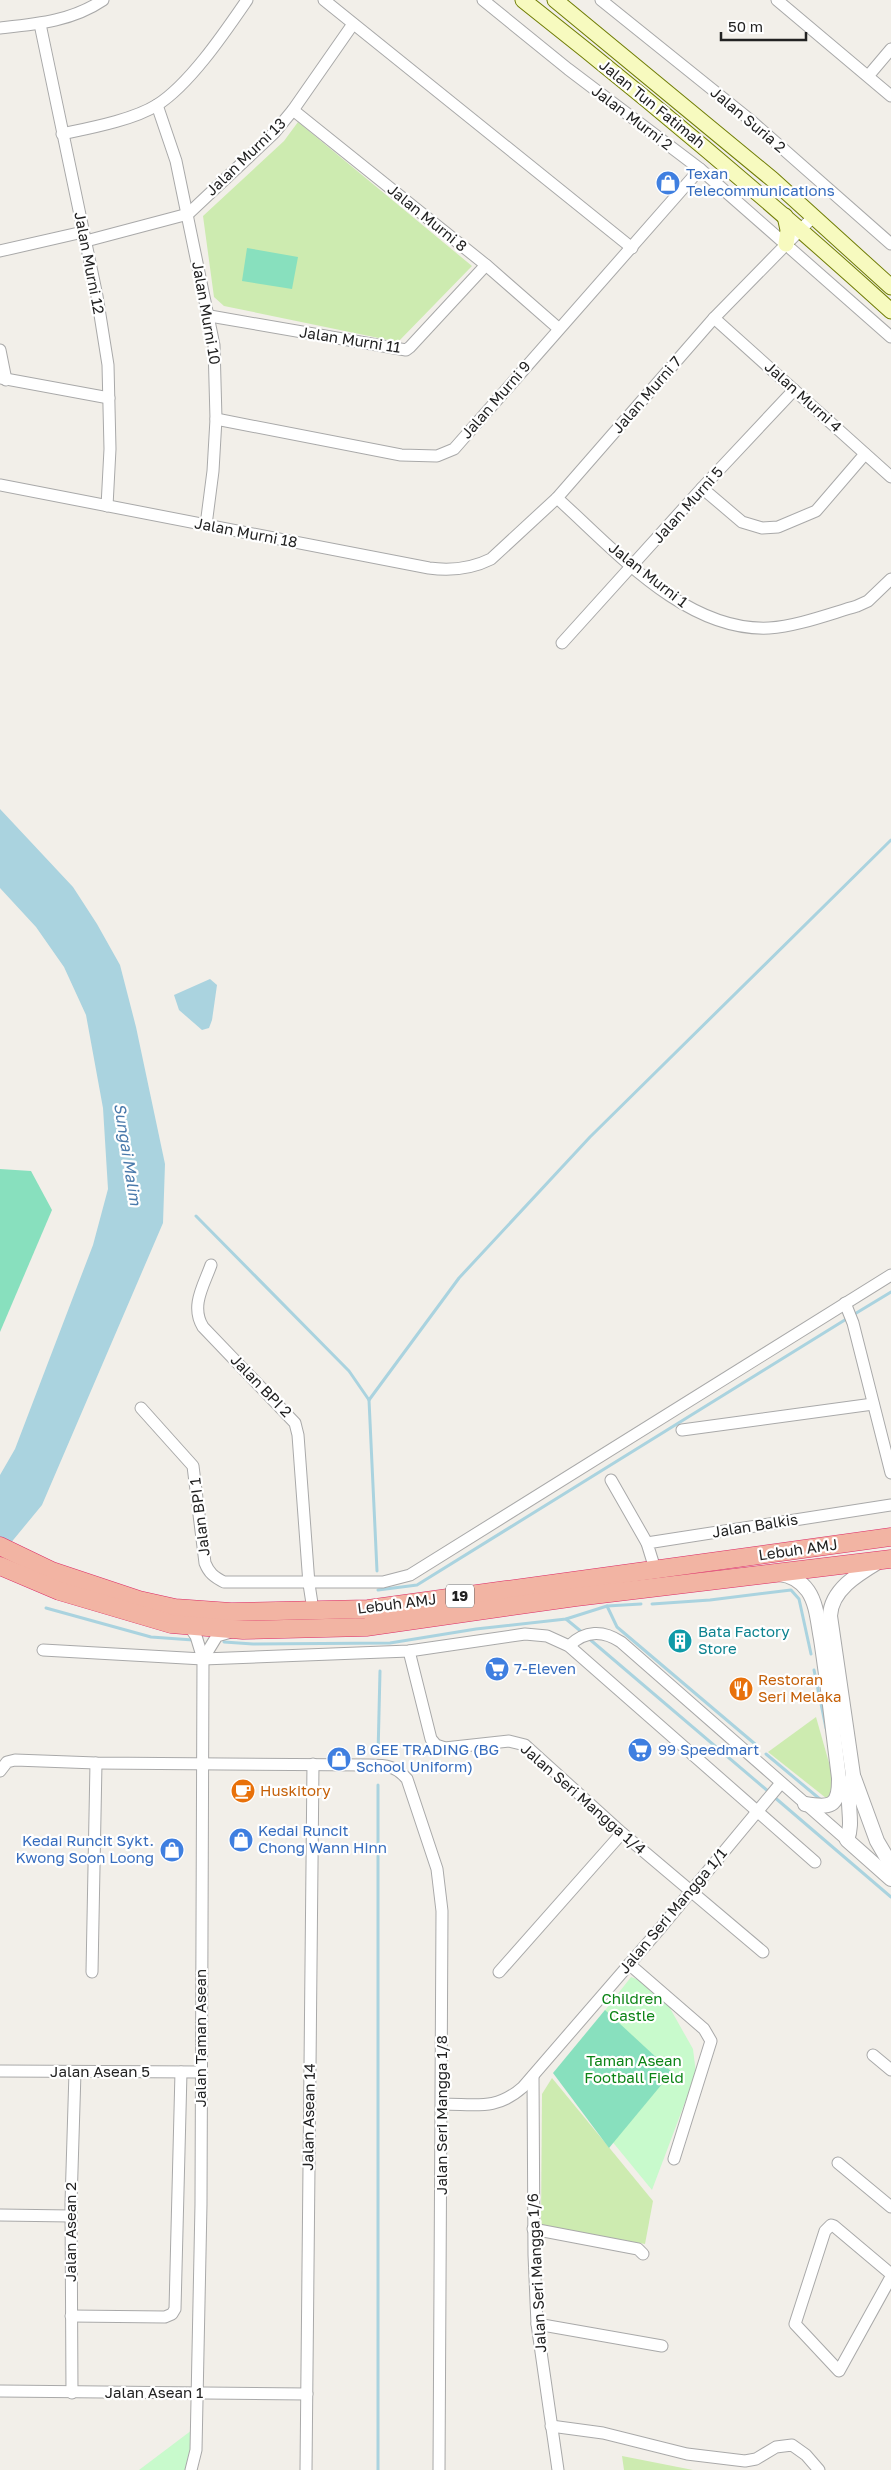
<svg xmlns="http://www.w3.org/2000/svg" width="891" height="2470" viewBox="0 0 891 2470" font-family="'Golos Text',sans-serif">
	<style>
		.grass { fill: #cdebb0 }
		.park { fill: #c8facc }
		.pitch { fill: #88e0be }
		.water { fill: #aad3df }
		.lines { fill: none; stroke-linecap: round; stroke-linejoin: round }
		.stream { stroke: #aad3df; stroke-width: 3 }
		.minor-casing { stroke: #a9a9a9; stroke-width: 13 }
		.tertiary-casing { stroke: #a9a9a9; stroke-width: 16 }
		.secondary-casing { stroke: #707d05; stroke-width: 17 }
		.trunk-casing { stroke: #dc2a67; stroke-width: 19 }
		.minor { stroke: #fff; stroke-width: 11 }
		.tertiary { stroke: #fff; stroke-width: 14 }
		.secondary { stroke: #f7fabf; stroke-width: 15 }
		.trunk { stroke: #f2b4a3; stroke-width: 18 }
		.labels { text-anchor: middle; stroke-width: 4.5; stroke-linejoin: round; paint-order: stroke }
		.shield { fill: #fff; stroke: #646464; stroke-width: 1 }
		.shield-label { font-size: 14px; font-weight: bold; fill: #222 }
		.street-label { font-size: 15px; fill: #222; stroke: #fff }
		.shop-label { font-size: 15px; fill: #366cbe; stroke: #fff; text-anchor: start }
		.culture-label { font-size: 15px; fill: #0d838f; stroke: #fff; text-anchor: start }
		.food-label { font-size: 15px; fill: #c56008; stroke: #fff; text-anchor: start }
		.park-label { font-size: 15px; fill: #0c8416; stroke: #fff }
		.water-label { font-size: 16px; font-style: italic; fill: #4a7aab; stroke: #fff }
	</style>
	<rect width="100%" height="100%" fill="#f2efe9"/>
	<!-- grass -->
	<g class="grass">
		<path d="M298 122 472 266 398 342 224 306 214 297 203 216 284 141Z"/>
		<path d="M816 1717 835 1784 830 1797 826 1798 768 1752Z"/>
		<path d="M552 2078 653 2201 645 2244 541 2225 542 2094Z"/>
		<path d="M622 2456 693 2470H624Z"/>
	</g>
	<!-- park -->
	<g class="park">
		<path d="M631 1977 658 1987 693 2049 696 2073 652 2190 556 2073Z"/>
		<path d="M196 2427 191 2470H139Z"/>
	</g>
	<!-- pitch -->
	<g class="pitch">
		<path d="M247 248 298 257 292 289 242 281Z"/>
		<path d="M0 1169 31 1171 52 1210 0 1332Z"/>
		<path d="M605 2010 672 2072 609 2148 553 2073Z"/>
	</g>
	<!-- water -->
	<g class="water">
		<path d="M0 809 73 887 97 924 120 965 136 1027 165 1164 163 1223 42 1505 0 1556V1475L15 1449 93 1245 108 1189 103 1108 86 1015 64 967 36 927 0 888Z"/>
		<path d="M210 979 217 985 212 1020 209 1028 202 1030 179 1010 174 995Z"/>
	</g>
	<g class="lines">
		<!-- stream -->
		<g class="stream">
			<path d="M196 1216 349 1371 369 1400 377 1571"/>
			<path d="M853 1315 891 1292"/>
			<path d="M369 1400 459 1278 590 1137 891 840"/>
			<path d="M378 1590 417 1585 848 1318"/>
			<path d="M652 1604 710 1600 791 1590 799 1599 811 1654"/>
			<path d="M607 1606 617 1627 755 1744"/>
			<path d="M46 1608 151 1637 193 1640"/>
			<path d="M566 1619 583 1633"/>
			<path d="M587 1637 769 1792"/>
			<path d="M224 1642 253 1644 390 1643 476 1629 566 1619 607 1606 641 1604"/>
			<path d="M814 1670 826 1728"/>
			<path d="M766 1754 821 1800"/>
			<path d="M378 1755 380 1671"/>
			<path d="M773 1796 891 1897"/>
			<path d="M378 2470V1785"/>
		</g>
		<defs>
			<g id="minor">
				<path d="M324 0 632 248"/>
				<path d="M483 0 568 69 700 169 891 337"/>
				<path d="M601 0 749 119 891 244"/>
				<path d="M777 0 891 96"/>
				<path d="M40 24 97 296 108 365 110 449 107 506"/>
				<path d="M0 28C37 24 72 21 103 0"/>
				<path d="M869 75 891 49"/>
				<path d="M157 105 176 161 214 345 216 419 213 471 206 525"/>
				<path d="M293 110 486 265 558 328"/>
				<path d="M62 134C90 128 133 120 157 105 190 84 225 32 247 0"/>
				<path d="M86 241 188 214 274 133 293 110 353 24"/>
				<path d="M0 251 83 232"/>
				<path d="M210 316 406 350 410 347 486 265"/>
				<path d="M714 318 891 477"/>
				<path d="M0 350 6 380"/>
				<path d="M0 378 109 398"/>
				<path d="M216 419 401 455 437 456 454 449 700 169"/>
				<path d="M0 485 429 568C451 571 471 569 491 559L557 498 714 318 813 217"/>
				<path d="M702 488 742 522 762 528 778 527 816 511 865 454"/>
				<path d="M557 498C614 549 685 632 769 628 798 626 829 614 857 606L868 601 891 579"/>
				<path d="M562 643 702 488 794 390"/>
				<path d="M211 1265C204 1285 190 1306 203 1327L295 1423 298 1435 309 1584 313 1610"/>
				<path d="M845 1303 853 1323 891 1473"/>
				<path d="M141 1408 193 1466 205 1563C209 1573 214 1577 224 1582H383L410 1575 891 1275"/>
				<path d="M682 1430 873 1404"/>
				<path d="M611 1480 647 1543"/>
				<path d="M655 1569 647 1543 891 1505"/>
				<path d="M189 1626 196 1636 203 1659"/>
				<path d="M569 1646C585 1630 603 1630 621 1642L847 1840"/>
				<path d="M43 1650 203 1659 409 1651 525 1634 547 1636 569 1646 815 1862"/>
				<path d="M409 1651 431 1739 436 1745 445 1748 509 1741 525 1745 622 1833 763 1952"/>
				<path d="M0 1771 7 1762 15 1760 96 1763 369 1765C386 1765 396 1766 407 1779L437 1869 442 1911 439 2470"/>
				<path d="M629 1964 704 2029 711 2041 674 2159"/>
				<path d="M92 1972 96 1763"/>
				<path d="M499 1972 622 1833"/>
				<path d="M873 2055 891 2070"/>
				<path d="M0 2071 200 2072"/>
				<path d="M533 2076 534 2255 537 2324 558 2470"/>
				<path d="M442 2104C476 2104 496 2111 523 2087L658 1931 781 1783"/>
				<path d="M838 2163 891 2207"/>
				<path d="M0 2215 71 2216"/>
				<path d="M533 2229 638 2249 643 2254"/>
				<path d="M891 2274 834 2226 831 2225 825 2231 795 2324 839 2371 891 2277"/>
				<path d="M71 2316 165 2317 172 2314 175 2309 181 2072"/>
				<path d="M537 2324 662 2346"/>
				<path d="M0 2391 307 2394"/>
				<path d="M72 2393 71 2203 75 2072"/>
				<path d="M551 2426 603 2433 687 2454 745 2461 756 2459 776 2447 792 2445 806 2455 819 2470"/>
				<path d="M191 2470 196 2450 201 2204 203 1659 217 1636 231 1632"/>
				<path d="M306 2470 313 1764"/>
			</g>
			<g id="tertiary">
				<path d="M878 1562C858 1574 831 1590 830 1616L853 1775C853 1782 850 1788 849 1794 848 1811 853 1824 847 1840L891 1879"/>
				<path d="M779 1574C790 1575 801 1581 808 1591 817 1604 818 1624 821 1639 828 1685 833 1731 839 1778L843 1789 849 1792"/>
				<path d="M854 1778 877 1841 891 1865"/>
				<path d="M805 1804C830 1808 839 1807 839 1780"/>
			</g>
			<g id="secondary">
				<path d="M523 0C650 100 772 203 891 311"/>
				<path d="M555 0 772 179 891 287"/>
				<path d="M785 216 788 230 786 244"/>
			</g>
			<g id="trunk">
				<path d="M0 1546 52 1571 139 1600 175 1608 231 1612 368 1609 891 1537"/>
				<path d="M0 1566 59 1591 171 1624 243 1630 366 1627 576 1597 891 1559"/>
			</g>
		</defs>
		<!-- minor casing -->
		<use href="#minor" class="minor-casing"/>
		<!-- tertiary casing -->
		<use href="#tertiary" class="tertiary-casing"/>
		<!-- secondary casing -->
		<use href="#secondary" class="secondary-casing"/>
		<!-- trunk casing -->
		<use href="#trunk" class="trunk-casing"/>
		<!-- minor -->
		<use href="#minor" class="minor"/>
		<!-- tertiary -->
		<use href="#tertiary" class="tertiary"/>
		<!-- secondary -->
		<use href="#secondary" class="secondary"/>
		<!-- trunk -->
		<use href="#trunk" class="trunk"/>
	</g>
	<!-- icons -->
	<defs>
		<symbol id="shop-disc" viewBox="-11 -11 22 22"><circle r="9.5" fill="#3f7fe0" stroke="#fff"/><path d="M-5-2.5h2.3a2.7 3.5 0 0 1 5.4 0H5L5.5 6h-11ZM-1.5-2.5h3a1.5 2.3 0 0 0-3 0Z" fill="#fff"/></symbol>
		<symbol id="building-disc" viewBox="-11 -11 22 22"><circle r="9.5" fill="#0f9aa8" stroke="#fff"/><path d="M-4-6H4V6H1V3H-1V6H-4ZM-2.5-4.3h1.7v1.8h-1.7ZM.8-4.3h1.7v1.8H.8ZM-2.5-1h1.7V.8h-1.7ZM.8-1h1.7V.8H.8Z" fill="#fff"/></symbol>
		<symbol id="supermarket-disc" viewBox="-11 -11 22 22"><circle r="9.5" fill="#3f7fe0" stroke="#fff"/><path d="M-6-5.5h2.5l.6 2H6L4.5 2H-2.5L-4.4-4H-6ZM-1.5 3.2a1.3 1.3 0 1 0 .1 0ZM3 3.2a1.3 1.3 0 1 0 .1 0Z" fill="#fff"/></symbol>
		<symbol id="restaurant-disc" viewBox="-11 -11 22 22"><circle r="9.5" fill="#e8710a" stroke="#fff"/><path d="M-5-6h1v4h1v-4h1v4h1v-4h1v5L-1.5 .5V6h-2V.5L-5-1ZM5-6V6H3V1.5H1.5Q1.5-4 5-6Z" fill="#fff"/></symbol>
		<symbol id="cafe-disc" viewBox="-11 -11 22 22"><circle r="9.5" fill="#e8710a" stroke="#fff"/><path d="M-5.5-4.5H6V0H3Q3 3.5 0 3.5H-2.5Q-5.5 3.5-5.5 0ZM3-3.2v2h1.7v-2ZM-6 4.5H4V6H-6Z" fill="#fff"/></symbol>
	</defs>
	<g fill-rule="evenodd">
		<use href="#shop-disc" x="654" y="169" width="28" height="28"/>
		<use href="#building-disc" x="666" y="1627" width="28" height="28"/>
		<use href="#supermarket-disc" x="483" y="1655" width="28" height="28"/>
		<use href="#restaurant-disc" x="727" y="1675" width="28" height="28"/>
		<use href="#supermarket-disc" x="626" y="1736" width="28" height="28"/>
		<use href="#shop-disc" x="325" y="1745" width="28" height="28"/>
		<use href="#cafe-disc" x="229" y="1777" width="28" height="28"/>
		<use href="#shop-disc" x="227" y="1826" width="28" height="28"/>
		<use href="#shop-disc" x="158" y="1836" width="28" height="28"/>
	</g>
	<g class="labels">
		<!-- shield labels -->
		<rect class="shield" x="446" y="1584.5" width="28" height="23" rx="4"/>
		<g class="shield-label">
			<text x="460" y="1601">19</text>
		</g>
		<!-- street labels -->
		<g class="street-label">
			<text transform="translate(652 104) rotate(39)" y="5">Jalan Tun Fatimah</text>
			<text transform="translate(632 118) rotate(37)" y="5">Jalan Murni 2</text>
			<text transform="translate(748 120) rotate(40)" y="5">Jalan Suria 2</text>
			<text transform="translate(246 157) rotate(-44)" y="5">Jalan Murni 13</text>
			<text transform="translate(427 218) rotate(39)" y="5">Jalan Murni 8</text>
			<text transform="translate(89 263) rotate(79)" y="5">Jalan Murni 12</text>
			<text transform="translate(206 313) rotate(80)" y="5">Jalan Murni 10</text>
			<text transform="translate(350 340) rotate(9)" y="5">Jalan Murni 11</text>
			<text transform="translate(647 395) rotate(-49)" y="5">Jalan Murni 7</text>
			<text transform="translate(803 397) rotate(42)" y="5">Jalan Murni 4</text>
			<text transform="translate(496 400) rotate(-49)" y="5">Jalan Murni 9</text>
			<text transform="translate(688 505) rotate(-48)" y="5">Jalan Murni 5</text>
			<text transform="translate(246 533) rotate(11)" y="5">Jalan Murni 18</text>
			<text transform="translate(648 575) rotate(38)" y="5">Jalan Murni 1</text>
			<text transform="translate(261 1386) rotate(46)" y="5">Jalan BPI 2</text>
			<text transform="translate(200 1517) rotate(-97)" y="5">Jalan BPI 1</text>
			<text transform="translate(755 1526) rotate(-9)" y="5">Jalan Balkis</text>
			<text transform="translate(798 1550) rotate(-8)" y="5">Lebuh AMJ</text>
			<text transform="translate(397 1604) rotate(-7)" y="5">Lebuh AMJ</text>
			<text transform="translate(583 1799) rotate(41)" y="5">Jalan Seri Mangga 1/4</text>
			<text transform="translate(673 1911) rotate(-50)" y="5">Jalan Seri Mangga 1/1</text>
			<text transform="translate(201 2038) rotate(-90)" y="5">Jalan Taman Asean</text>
			<text x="100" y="2077">Jalan Asean 5</text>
			<text transform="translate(442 2115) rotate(-90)" y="5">Jalan Seri Mangga 1/8</text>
			<text transform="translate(309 2117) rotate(-89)" y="5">Jalan Asean 14</text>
			<text transform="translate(71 2232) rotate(-90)" y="5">Jalan Asean 2</text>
			<text transform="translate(537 2273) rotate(-93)" y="5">Jalan Seri Mangga 1/6</text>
			<text x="154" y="2398">Jalan Asean 1</text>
		</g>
		<!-- shop labels -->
		<g class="shop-label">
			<text x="686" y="179">Texan<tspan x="686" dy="17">Telecommunications</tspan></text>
			<text x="514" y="1674">7-Eleven</text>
			<text x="356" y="1755">B GEE TRADING (BG<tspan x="356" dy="17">School Uniform)</tspan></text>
			<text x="658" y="1755">99 Speedmart</text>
			<text x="258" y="1836">Kedai Runcit<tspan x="258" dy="17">Chong Wann Hinn</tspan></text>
			<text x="154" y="1846" text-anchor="end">Kedai Runcit Sykt.<tspan x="154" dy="17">Kwong Soon Loong</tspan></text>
		</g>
		<!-- culture labels -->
		<g class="culture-label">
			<text x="698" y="1637">Bata Factory<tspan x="698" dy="17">Store</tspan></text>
		</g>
		<!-- food labels -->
		<g class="food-label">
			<text x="758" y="1685">Restoran<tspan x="758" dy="17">Seri Melaka</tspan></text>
			<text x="260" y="1796">Huskitory</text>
		</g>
		<!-- park labels -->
		<g class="park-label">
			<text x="632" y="2004">Children<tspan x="632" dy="17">Castle</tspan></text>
			<text x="634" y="2066">Taman Asean<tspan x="634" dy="17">Football Field</tspan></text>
		</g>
		<!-- water labels -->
		<g class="water-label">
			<text transform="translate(128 1154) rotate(81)" y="6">Sungai Malim</text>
		</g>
	</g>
	<!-- scale -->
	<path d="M721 32v8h85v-8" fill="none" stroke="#222222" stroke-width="2.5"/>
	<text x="728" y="32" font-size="15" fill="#222222" stroke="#ffffff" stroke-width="4" paint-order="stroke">50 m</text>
</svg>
